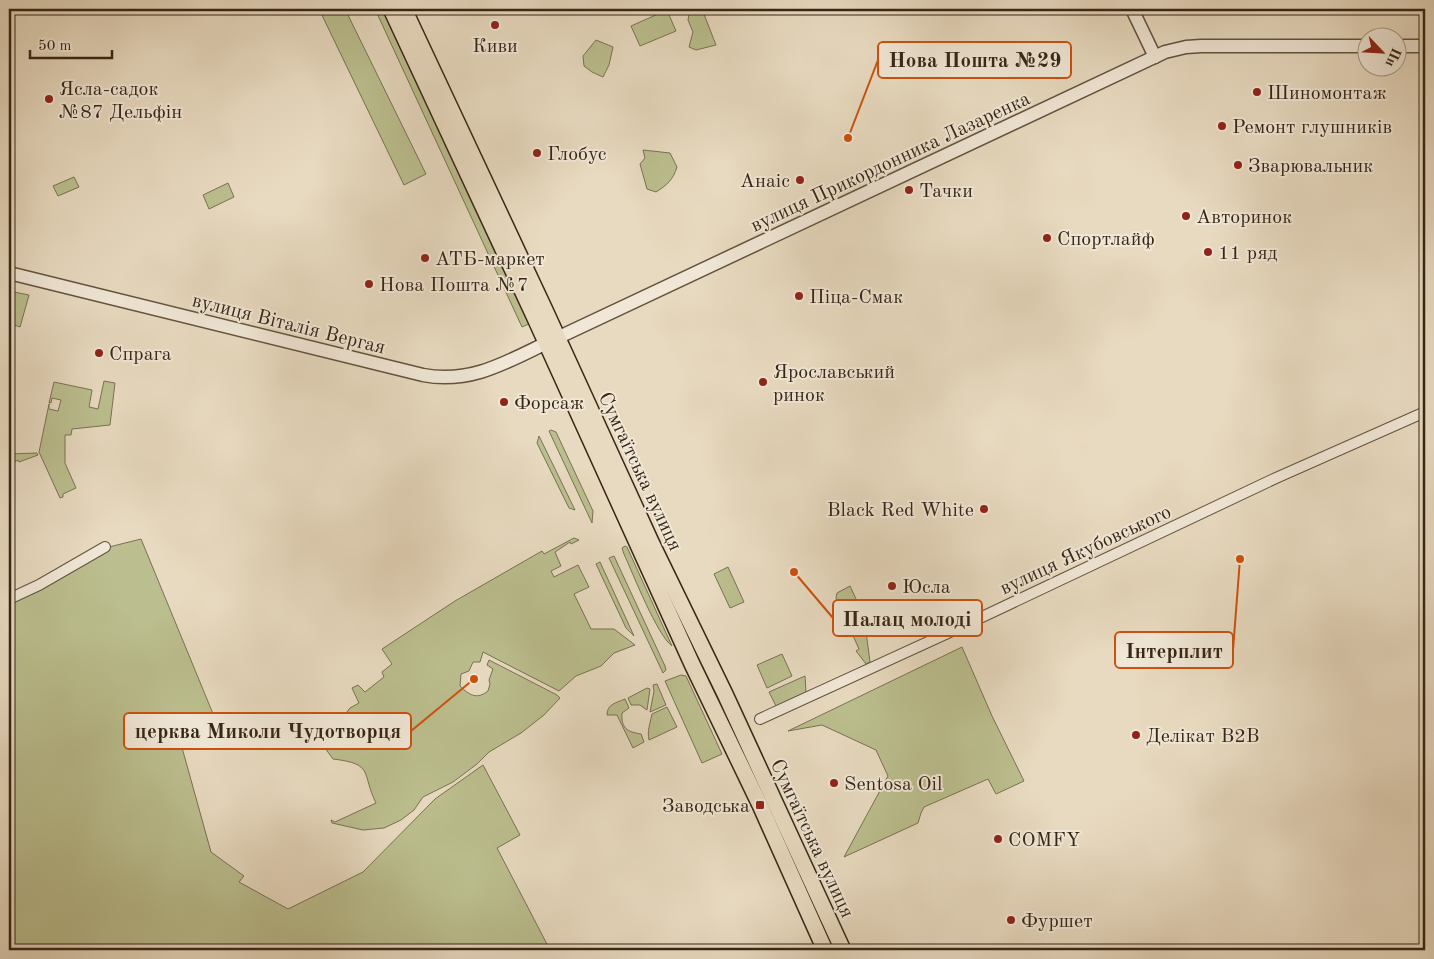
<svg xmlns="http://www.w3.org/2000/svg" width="1434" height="959" viewBox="0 0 1434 959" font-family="'Old Standard TT',serif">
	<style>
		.green { fill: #bbbe8e; stroke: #787252 }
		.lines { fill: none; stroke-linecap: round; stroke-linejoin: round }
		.minor-casing { stroke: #625340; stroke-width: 12 }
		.tertiary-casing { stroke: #625340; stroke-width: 15 }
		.primary-casing { stroke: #362615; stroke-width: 18 }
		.minor { stroke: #f0e7d6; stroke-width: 10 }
		.tertiary { stroke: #f0e7d6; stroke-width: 12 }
		.primary { stroke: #e8dac0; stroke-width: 15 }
		.poi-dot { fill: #8f2418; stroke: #f0e7d6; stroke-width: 2 }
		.labels { text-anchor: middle; stroke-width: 4; stroke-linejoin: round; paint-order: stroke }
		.poi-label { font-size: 20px; fill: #362615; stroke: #f0e7d6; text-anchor: start }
		.street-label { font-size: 20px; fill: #362615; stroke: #f0e7d6 }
		.leader { fill: none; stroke: #cd510d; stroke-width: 2 }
		.callout-dot { fill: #cd510d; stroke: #f0e7d6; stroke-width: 2 }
		.callout { fill: #f0e7d6; stroke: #cd510d; stroke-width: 2 }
		.callout-label { font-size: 21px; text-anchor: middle; font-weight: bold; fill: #362615 }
	</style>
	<rect width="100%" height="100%" fill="#e8dac0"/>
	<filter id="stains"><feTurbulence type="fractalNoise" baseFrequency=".004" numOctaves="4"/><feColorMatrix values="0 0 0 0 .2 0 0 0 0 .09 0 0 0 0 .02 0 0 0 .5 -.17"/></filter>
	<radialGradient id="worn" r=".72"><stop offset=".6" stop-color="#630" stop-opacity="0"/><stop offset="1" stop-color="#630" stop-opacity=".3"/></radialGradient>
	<!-- green -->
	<g class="green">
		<path d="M319 9H345L426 174 404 185Z"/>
		<path d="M375 9H386L531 323 522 327Z"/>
		<path d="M690 9H702L716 45 696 50 689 47 693 32 688 20Z"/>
		<path d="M667 10 676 31 640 46 631 26Z"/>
		<path d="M596 40 613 47 609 65 603 77 592 72 584 66 583 56Z"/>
		<path d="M643 150 670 153 677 167C673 180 667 185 656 192L647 189 640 164 645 158Z"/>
		<path d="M74 177 79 187 58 196 53 186Z"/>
		<path d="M228 183 234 197 209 209 203 195Z"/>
		<path d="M14 292 29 295 20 327 11 324 9 330V317Z"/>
		<path d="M104 381 115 383 110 425 72 429 71 435H65V463L76 488 63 494V497L60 498 39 452 49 404V409L58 411 61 400 52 398 51 403H49L54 382 92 390 89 407 98 409Z"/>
		<path d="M551 430 556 432 593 511 592 523 549 431Z"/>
		<path d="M539 436 575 510 569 508 537 443Z"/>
		<path d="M37 453 38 455 19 462 18 460 9 465V454Z"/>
		<path d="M574 538 579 540 571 544 570 542 555 552 561 566 551 571 554 577 578 565 589 587 574 594 591 629H614L635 645 614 653 601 666 576 676 559 691 483 652 480 662H473L469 671 461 674 460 686C469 695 477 700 488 691L490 684 489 680 493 669 487 665 489 660 557 695 560 698 544 715 521 733 489 752 477 764 453 782 423 797 414 810 401 820 384 828 363 830 332 823 331 820 335 822 376 803C361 773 375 764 333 759L322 744 350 708 359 703 352 688 358 685 365 692 384 677 382 672 392 664 382 649 455 601 542 551 544 554Z"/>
		<path d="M141 539 216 721 181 744 211 852 244 876 239 882 288 909 363 872 435 799 483 765 520 835 497 848 550 950H9V599L109 547Z"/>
		<path d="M625 546 627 547 672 646C657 635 633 574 624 554L622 548Z"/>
		<path d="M614 556 665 666 666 670 663 673 609 558Z"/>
		<path d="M600 562 634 636 626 628 596 564Z"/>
		<path d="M728 567 744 602 730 608 714 574Z"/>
		<path d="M850 586 864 616 870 662 866 664 856 651 859 649 836 598 837 593Z"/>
		<path d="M962 647 992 716 1024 781 996 794 988 779 924 807 921 813 918 823 844 857 888 776 876 750 822 725 788 731Z"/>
		<path d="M782 654 792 676 767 688 757 665Z"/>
		<path d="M681 675 686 676 722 754 702 763 665 681Z"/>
		<path d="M805 676 806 692 776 706 769 692Z"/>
		<path d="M657 684 666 705 650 712 654 691 653 685Z"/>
		<path d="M647 688 650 689 647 710 640 705H631L628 698Z"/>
		<path d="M625 699 629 708 622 713C621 728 627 732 641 734L644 742 633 748 617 715H607C607 704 616 703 625 699Z"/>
		<path d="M667 707 677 727 649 740C647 731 650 724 652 714Z"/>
	</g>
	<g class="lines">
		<defs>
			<g id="minor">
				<path d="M9 599 39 585 105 547"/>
				<path d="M760 719 963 626 1276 478 1425 412"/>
			</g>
			<g id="tertiary">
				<path d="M1132 9 1155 57"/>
				<path d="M1396 46H1425"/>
				<path d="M9 273 423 375C474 385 513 358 557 338L1165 52 1186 47 1201 46H1366"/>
			</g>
			<g id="primary">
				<path d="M391 9 534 316 692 664 760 805 825 950"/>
				<path d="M404 9 545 310 652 544 725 694 843 950"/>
			</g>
		</defs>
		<!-- minor casing -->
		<use href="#minor" class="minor-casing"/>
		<!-- tertiary casing -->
		<use href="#tertiary" class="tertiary-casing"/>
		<!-- primary casing -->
		<use href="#primary" class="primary-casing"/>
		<!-- minor -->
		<use href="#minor" class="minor"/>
		<!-- tertiary -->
		<use href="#tertiary" class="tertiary"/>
		<!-- primary -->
		<use href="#primary" class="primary"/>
	</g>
	<!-- markers -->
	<g class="poi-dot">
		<circle cx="495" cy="25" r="5"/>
		<circle cx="1257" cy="92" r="5"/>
		<circle cx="49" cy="99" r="5"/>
		<circle cx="1222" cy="126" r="5"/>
		<circle cx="537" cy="153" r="5"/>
		<circle cx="1238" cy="165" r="5"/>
		<circle cx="800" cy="180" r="5"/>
		<circle cx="909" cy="190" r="5"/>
		<circle cx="1186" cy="216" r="5"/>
		<circle cx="1047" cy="238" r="5"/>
		<circle cx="1208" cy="252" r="5"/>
		<circle cx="425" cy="258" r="5"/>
		<circle cx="369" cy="284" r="5"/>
		<circle cx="799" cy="296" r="5"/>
		<circle cx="99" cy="353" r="5"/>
		<circle cx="763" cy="382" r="5"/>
		<circle cx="504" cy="402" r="5"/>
		<circle cx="984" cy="509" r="5"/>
		<circle cx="892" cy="586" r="5"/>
		<circle cx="1136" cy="735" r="5"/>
		<circle cx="834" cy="783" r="5"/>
		<rect x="755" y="800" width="10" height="10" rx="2.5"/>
		<circle cx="998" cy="839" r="5"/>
		<circle cx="1011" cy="920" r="5"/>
	</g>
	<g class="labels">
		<!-- poi labels -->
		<g class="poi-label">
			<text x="495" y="52" text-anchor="middle">Киви</text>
			<text x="59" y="95">Ясла-садок<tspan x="59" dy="23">№87 Дельфін</tspan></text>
			<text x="1267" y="99">Шиномонтаж</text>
			<text x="1232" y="133">Ремонт глушників</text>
			<text x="547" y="160">Глобус</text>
			<text x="1248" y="172">Зварювальник</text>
			<text x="790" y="187" text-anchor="end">Анаіс</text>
			<text x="919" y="197">Тачки</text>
			<text x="1196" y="223">Авторинок</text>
			<text x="1057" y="245">Спортлайф</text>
			<text x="1218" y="259">11 ряд</text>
			<text x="435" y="265">АТБ-маркет</text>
			<text x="379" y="291">Нова Пошта №7</text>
			<text x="809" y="303">Піца-Смак</text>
			<text x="109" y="360">Спрага</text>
			<text x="773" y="378">Ярославський<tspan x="773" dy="23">ринок</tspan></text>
			<text x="514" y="409">Форсаж</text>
			<text x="974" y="516" text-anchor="end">Black Red White</text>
			<text x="902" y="593">Юсла</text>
			<text x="1146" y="742">Делікат B2B</text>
			<text x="844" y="790">Sentosa Oil</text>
			<text x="750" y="812" text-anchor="end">Заводська</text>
			<text x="1008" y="846">COMFY</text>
			<text x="1021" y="927">Фуршет</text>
		</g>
		<!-- street labels -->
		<g class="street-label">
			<text transform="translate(890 161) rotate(-25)" y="7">вулиця Прикордонника Лазаренка</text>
			<text transform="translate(289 323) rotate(14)" y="7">вулиця Віталія Вергая</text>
			<text transform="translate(641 471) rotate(65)" y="7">Сумгаїтська вулиця</text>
			<text transform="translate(1085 549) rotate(-25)" y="7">вулиця Якубовського</text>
			<text transform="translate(813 838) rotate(65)" y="7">Сумгаїтська вулиця</text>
		</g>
	</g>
	<!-- callouts -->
	<path class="leader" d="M848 138L878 60M794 572L833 618M1240 559L1233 650M474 679L411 731"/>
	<g class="callout-dot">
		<circle cx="848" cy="138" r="5"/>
		<circle cx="794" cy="572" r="5"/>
		<circle cx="1240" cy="559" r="5"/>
		<circle cx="474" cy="679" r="5"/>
	</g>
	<g class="callout">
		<rect x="878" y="42" width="193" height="36" rx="5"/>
		<rect x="833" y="600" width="149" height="36" rx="5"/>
		<rect x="1115" y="632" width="118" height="36" rx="5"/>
		<rect x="124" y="713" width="287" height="36" rx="5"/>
	</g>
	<g class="callout-label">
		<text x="975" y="67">Нова Пошта №29</text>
		<text x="907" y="626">Палац молоді</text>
		<text x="1174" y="658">Інтерплит</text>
		<text x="268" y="738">церква Миколи Чудотворця</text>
	</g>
	<!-- margin -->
	<rect width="1434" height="959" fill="none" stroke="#e8dac0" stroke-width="30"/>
	<rect x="10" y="10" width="1414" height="939" fill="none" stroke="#362615" stroke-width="2.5"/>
	<rect x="15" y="15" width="1404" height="929" fill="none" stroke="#362615"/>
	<!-- north arrow -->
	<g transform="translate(1382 52) rotate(115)"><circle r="24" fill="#f0e7d6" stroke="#a69a89"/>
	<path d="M0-4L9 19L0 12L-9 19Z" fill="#8f2418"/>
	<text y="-8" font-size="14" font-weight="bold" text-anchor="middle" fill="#362615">Пн</text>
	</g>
	<!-- scale -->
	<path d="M30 50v8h82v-8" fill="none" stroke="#362615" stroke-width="2.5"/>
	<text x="38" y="50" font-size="15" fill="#362615" stroke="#f0e7d6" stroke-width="4" paint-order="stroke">50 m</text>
	<rect width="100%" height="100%" filter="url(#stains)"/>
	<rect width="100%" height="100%" fill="url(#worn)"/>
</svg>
